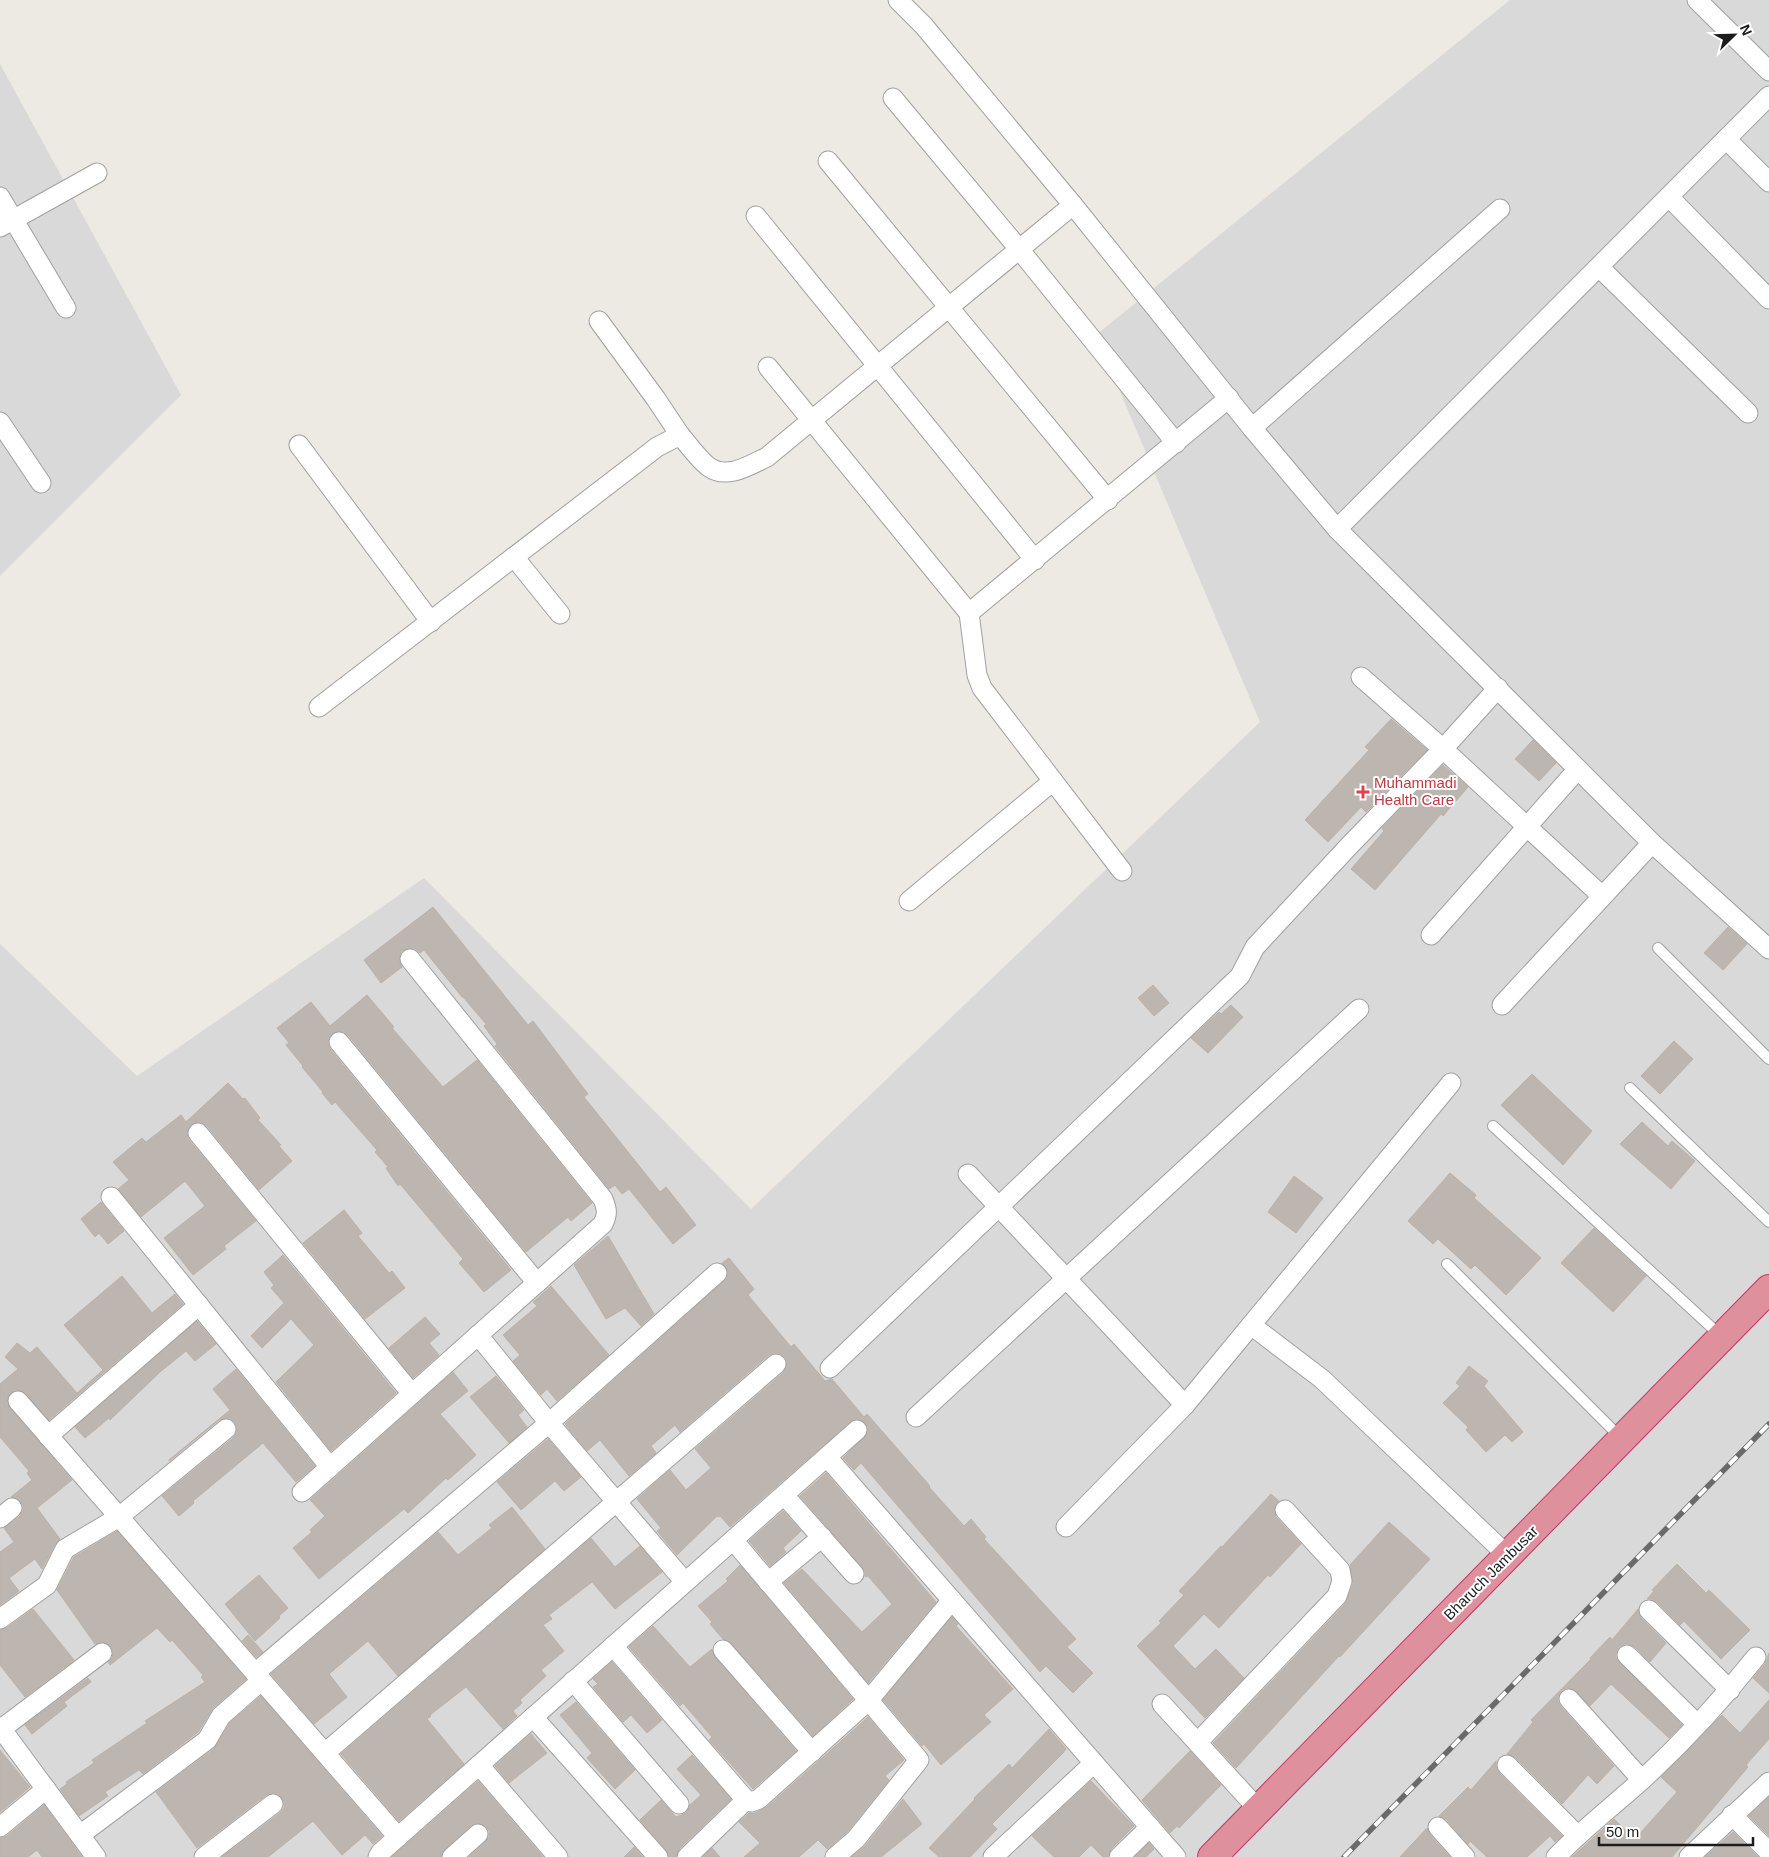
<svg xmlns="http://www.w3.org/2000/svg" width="1769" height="1857" viewBox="0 0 1769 1857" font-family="Helvetica,sans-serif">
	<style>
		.residential { fill: #dad9d9 }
		.building { fill: #bdb5b0; stroke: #bdb1a6 }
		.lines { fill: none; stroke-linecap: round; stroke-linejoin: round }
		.lane-casing { stroke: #a0a0a0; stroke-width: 12 }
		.street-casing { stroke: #a0a0a0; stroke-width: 21 }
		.highway-casing { stroke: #c73363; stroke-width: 30 }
		.lane { stroke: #fff; stroke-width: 10 }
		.street { stroke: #fff; stroke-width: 19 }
		.highway { stroke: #de909d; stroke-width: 28 }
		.rail-casing { stroke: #6a6a6a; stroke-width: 5.5 }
		.rail { stroke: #fff; stroke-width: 4; stroke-dasharray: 11; stroke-linecap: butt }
		.health-dot { fill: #e0444e; stroke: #fff; stroke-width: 2 }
		.labels { text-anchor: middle; stroke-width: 4; stroke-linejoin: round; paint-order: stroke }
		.health-label { font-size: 15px; fill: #be3a42; stroke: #fff; text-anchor: start }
		.street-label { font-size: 15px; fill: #1c1c1c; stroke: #fff }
	</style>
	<rect width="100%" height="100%" fill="#ede9e3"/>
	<!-- residential -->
	<g class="residential">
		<path d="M1510 0H1769V1857H0V944L137 1076 424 878 751 1209 1260 722 1096 335Z"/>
		<path d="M0 64 181 395 0 576Z"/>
	</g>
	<!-- building -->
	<g class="building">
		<path d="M1391 719 1427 750 1366 812 1361 807 1328 842 1305 820 1369 750 1365 747Z"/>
		<path d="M1533 740 1556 763 1539 781 1515 759Z"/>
		<path d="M1443 765 1468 787 1443 816 1441 814 1375 890 1351 869 1384 831 1382 829 1383 827Z"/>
		<path d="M433 907 528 1025 533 1021 588 1094 584 1097 660 1192 666 1187 696 1225 673 1244 629 1189 622 1194 615 1185 609 1189 495 1046 497 1044 484 1026 486 1024 463 997H462L424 950 420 953 414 948 403 950 400 954 399 960 402 967 381 983 364 960Z"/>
		<path d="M1728 927 1747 944 1723 970 1704 953Z"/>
		<path d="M1153 985 1169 1003 1154 1016 1138 998Z"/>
		<path d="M367 995 394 1027 392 1028 443 1087 477 1060 592 1203 571 1221 568 1217 526 1252 348 1035 343 1032 338 1031 332 1034 328 1043 330 1049 511 1270 484 1292 459 1263 463 1259 400 1184 398 1186 386 1168 388 1167 375 1152 377 1150 335 1102 332 1105 322 1093 323 1092 302 1067 303 1066 286 1045 289 1043 277 1028 311 1002 330 1026Z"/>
		<path d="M1231 1005 1243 1017 1208 1053 1191 1038 1219 1012 1221 1014Z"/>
		<path d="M1674 1041 1693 1059 1660 1094 1641 1076Z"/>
		<path d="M1532 1074 1592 1131 1563 1165 1501 1105Z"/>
		<path d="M228 1083 243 1099 245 1098 260 1118 258 1120 281 1145 279 1146 292 1161 259 1190 207 1126 202 1123 197 1122 191 1125 187 1134 189 1140 256 1221 224 1246 226 1249 193 1275 164 1238 205 1206 185 1181 141 1217 118 1189 129 1180 113 1162 142 1138 146 1142 181 1115 186 1122Z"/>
		<path d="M1642 1122 1668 1146 1672 1141 1695 1161 1671 1189 1620 1144Z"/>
		<path d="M1450 1173 1476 1195 1474 1198 1541 1258 1506 1295 1475 1265 1471 1269 1438 1239 1433 1244 1408 1221Z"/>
		<path d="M1294 1176 1323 1198 1296 1233 1268 1212Z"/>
		<path d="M101 1202 124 1231 108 1244 99 1233 95 1237 81 1219Z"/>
		<path d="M344 1210 362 1233 358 1236 389 1273 392 1271 405 1288 365 1319 303 1243Z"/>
		<path d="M1594 1228 1646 1276 1613 1312 1561 1263Z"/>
		<path d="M608 1236 654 1314 641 1326 625 1308 606 1319 574 1265Z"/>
		<path d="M283 1255 396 1393 331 1451 276 1382 314 1345 291 1319 262 1348 251 1336 284 1303 271 1288 274 1285 264 1272Z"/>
		<path d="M729 1258 754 1289 748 1295 791 1347 794 1344 825 1381 832 1379 864 1417 867 1414 930 1486 929 1487 964 1526 971 1519 986 1537 984 1539 1076 1639 1067 1647 1093 1673 1073 1693 1046 1666 1040 1672 861 1463 854 1470 843 1458 867 1434 868 1427 861 1420 855 1419 850 1422 730 1527 720 1516 719 1517 717 1516 677 1555 657 1531 661 1528 637 1499 670 1470 686 1490 711 1468 695 1449 783 1373 786 1368 787 1362 785 1357 780 1354 774 1353 769 1355 680 1432 675 1425 651 1446 656 1453 629 1476 600 1440 587 1451 565 1424 724 1281 727 1277 728 1271 722 1263Z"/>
		<path d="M122 1276 152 1313 175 1294 183 1304 49 1420 22 1391 15 1390 8 1397 7 1403 10 1408 72 1480 37 1508 60 1539 55 1544 42 1569 35 1559 9 1578 19 1591 0 1605V1552L14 1542 4 1528 19 1517 23 1511V1506L20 1500 11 1497 32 1480 27 1473 29 1471 0 1437V1384L18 1369 5 1357 17 1343 30 1353 37 1347 77 1393 103 1370 64 1325Z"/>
		<path d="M551 1286 609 1355 557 1401 547 1389 541 1395 513 1361 520 1355 503 1335 537 1306 533 1302Z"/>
		<path d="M425 1317 440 1334 429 1343 439 1355 413 1378 389 1348Z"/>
		<path d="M197 1321 216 1344 195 1361 186 1351 160 1372 110 1420 109 1418 85 1438 75 1427Z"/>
		<path d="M1469 1366 1488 1381 1484 1386 1523 1432 1512 1442 1505 1435 1486 1452 1466 1430 1468 1427 1443 1403 1460 1386 1456 1383Z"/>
		<path d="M236 1369 315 1466 296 1482 263 1443 193 1501 194 1503 179 1516 162 1496 233 1438 237 1432 235 1422 229 1418 219 1420 169 1461V1460L230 1410 213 1389Z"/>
		<path d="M453 1372 468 1391 440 1414 476 1455 448 1480 446 1478 408 1513 404 1509 319 1579 293 1548 312 1532 310 1530 325 1516 310 1500Z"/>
		<path d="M496 1376 524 1410 518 1415 527 1427 509 1443 470 1397Z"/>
		<path d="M548 1439 581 1477 564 1491 555 1481 521 1510 497 1482Z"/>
		<path d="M826 1473 936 1602 868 1683 784 1583 802 1569 862 1632 892 1604 868 1576 865 1577V1572L862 1567 800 1496Z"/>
		<path d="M1271 1494 1279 1501 1274 1507 1276 1517 1301 1544 1270 1577 1268 1575 1219 1628 1204 1614 1173 1646 1195 1669 1216 1649 1244 1678 1205 1718 1137 1646 1161 1623 1159 1621 1184 1595 1179 1591 1221 1546 1222 1547Z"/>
		<path d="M512 1507 545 1549 398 1676 368 1641 329 1674 347 1697 314 1724 271 1674 438 1532 458 1555 492 1528 489 1525Z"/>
		<path d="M783 1511 801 1531 783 1548 786 1552 770 1566 749 1541Z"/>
		<path d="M1389 1522 1430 1559 1340 1657 1339 1656 1236 1768 1213 1743 1345 1604 1353 1584 1350 1565Z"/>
		<path d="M117 1531 246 1679 213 1708 198 1732 143 1774 139 1770 105 1792 108 1796 79 1816 60 1789 67 1784 66 1782 94 1763 92 1760 147 1723 145 1721 205 1682 201 1677 203 1675 172 1640 170 1642 157 1628 110 1665 108 1662 112 1658 113 1652 111 1647 106 1643 100 1642 95 1644 57 1590 74 1557Z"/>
		<path d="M591 1538 615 1567 640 1546 662 1572 615 1609 592 1582 549 1615 552 1619 543 1625 564 1651 541 1670 546 1676 520 1700 522 1703 513 1711 517 1716 503 1729 466 1687 430 1715 431 1716 427 1719 464 1764 399 1821 341 1754Z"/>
		<path d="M1677 1564 1706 1593 1709 1590 1750 1630 1721 1659 1684 1621 1680 1625 1657 1602 1652 1599H1647L1654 1591 1652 1590Z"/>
		<path d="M740 1565 853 1699 813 1736 731 1643 723 1639 710 1624 712 1622 698 1606 728 1581 726 1579Z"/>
		<path d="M259 1575 288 1608 279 1616 280 1618 255 1641 225 1604Z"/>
		<path d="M33 1609 74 1660 25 1697 0 1665V1630L7 1628Z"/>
		<path d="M1638 1609 1641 1618 1666 1643 1650 1662 1635 1647 1629 1644H1624L1619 1647 1616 1653V1658L1682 1725 1669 1738 1611 1684 1590 1706 1573 1689 1567 1688 1562 1690 1558 1696V1702L1561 1707 1614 1766 1597 1784 1588 1775 1562 1804 1515 1757 1507 1754 1533 1722 1531 1720 1591 1659 1590 1658 1610 1637 1612 1640Z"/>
		<path d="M952 1617 958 1624 956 1626 1013 1689 984 1715 991 1722 941 1765 924 1744 922 1746 883 1700Z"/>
		<path d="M653 1626 690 1667 712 1649 715 1657 796 1751 753 1789 709 1740 712 1737 683 1703 680 1706 629 1647Z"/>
		<path d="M248 1635 263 1652 256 1657 242 1641Z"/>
		<path d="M1769 1653V1693L1753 1678 1765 1664Z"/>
		<path d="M612 1662 662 1720 647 1733 631 1715 623 1722 593 1687 598 1684 593 1679Z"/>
		<path d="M88 1678 91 1682 64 1702 67 1706 32 1734 25 1725Z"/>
		<path d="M261 1696 382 1836 373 1844 365 1835 342 1855 313 1821 268 1857H222L280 1813 284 1808V1802L278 1794 272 1793 266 1795 197 1848 156 1792 214 1749 230 1723Z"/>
		<path d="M1769 1700V1739L1746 1765 1748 1767 1672 1857H1572L1614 1819 1635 1839 1677 1792 1661 1777 1722 1715 1740 1733Z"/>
		<path d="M576 1702 635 1770 615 1789 587 1758 592 1753 560 1715Z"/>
		<path d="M868 1717 904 1760 885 1776 889 1780 848 1831 827 1849 818 1840 799 1857H744L760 1843 739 1822 749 1813H755L767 1807Z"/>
		<path d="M1049 1729 1066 1749 1063 1753 992 1824 997 1829 970 1857H939L929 1848 975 1799 974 1798 1009 1764 1012 1768Z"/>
		<path d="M531 1734 547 1753 509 1783 495 1766Z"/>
		<path d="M0 1750 30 1787 0 1812Z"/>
		<path d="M1190 1751 1221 1785 1179 1828 1177 1826 1170 1833 1142 1800Z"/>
		<path d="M692 1755 731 1799 679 1849 676 1857H669L666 1850 640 1820 661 1800 676 1817 682 1815 687 1812 690 1805 701 1795 677 1769Z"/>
		<path d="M1496 1761V1767L1499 1773 1562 1836 1555 1842 1550 1836 1527 1857H1487L1470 1841 1468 1844 1446 1819 1439 1816 1468 1787 1471 1790Z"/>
		<path d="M478 1781 543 1857H469L485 1842 489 1837V1831L486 1826 476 1823 471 1826 445 1849 441 1857H392Z"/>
		<path d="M1091 1781 1134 1826 1111 1849 1108 1857H1103L1091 1845 1079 1857H1054L1032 1836Z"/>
		<path d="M1769 1797V1836L1749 1816Z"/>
		<path d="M903 1799 922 1824 881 1857H852L865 1846Z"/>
		<path d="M44 1805 82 1857H42L37 1850 28 1857H0V1838L7 1836Z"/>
		<path d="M1427 1828 1430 1835 1450 1857H1400Z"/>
		<path d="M1733 1832 1758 1857H1705Z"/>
		<path d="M1149 1843 1154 1849 1146 1857H1135Z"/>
		<path d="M634 1847 643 1857H624Z"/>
		<path d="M712 1848 720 1857H703Z"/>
	</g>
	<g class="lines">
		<defs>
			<g id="lane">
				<path d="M1658 948 1769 1059"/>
				<path d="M1630 1088 1769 1222"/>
				<path d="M1493 1126 1722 1337"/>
				<path d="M1447 1264 1621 1438"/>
			</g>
			<g id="street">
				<path d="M898 0 924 26 1073 205 1252 428 1337 529 1652 843 1769 949"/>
				<path d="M1697 0 1769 71"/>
				<path d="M893 98 1019 249 1176 443"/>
				<path d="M1726 139 1769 182"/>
				<path d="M828 161 1108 500"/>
				<path d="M0 197 66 308"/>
				<path d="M1669 197 1769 299"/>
				<path d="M756 216 1035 560"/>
				<path d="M0 227 97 173"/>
				<path d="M1599 267 1748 413"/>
				<path d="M599 321 656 399 680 435"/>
				<path d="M768 367 969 613 977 675 982 688 1122 871"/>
				<path d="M0 422 41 483"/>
				<path d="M1252 428 1500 209"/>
				<path d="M299 445 431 622"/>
				<path d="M1337 529 1769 96"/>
				<path d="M514 557 560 614"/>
				<path d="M969 613 1229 398"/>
				<path d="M1361 677 1443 749 1602 896"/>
				<path d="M319 707 657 447 680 435C687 443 700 461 709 467 727 480 750 465 767 457L1073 205"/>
				<path d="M909 901 1053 781"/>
				<path d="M1431 935 1578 769"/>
				<path d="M1502 1005 1652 843"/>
				<path d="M339 1042 537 1283"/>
				<path d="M198 1133 412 1394"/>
				<path d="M968 1174 1185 1405"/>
				<path d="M111 1197 330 1467"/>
				<path d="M1251 1325 1322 1379 1508 1556"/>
				<path d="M478 1335 549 1423 685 1582"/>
				<path d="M830 1368 1240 976 1255 947 1349 846 1443 749 1498 688"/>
				<path d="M18 1401 398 1837"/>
				<path d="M916 1417 1359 1009"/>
				<path d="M48 1436 199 1305"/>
				<path d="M827 1457 1176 1857"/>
				<path d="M302 1492 603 1224C608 1214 607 1209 603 1199L410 959"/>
				<path d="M784 1495 854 1574"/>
				<path d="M0 1518 12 1508"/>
				<path d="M1066 1527 1185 1405 1451 1083"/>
				<path d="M733 1540 919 1760 856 1839 835 1857"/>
				<path d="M768 1582 822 1537"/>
				<path d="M1649 1610 1730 1690"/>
				<path d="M0 1619 47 1585 65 1549 119 1517 226 1429"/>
				<path d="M613 1646 746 1800 751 1802 759 1799 868 1701 952 1600"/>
				<path d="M723 1650 812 1752"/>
				<path d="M1627 1655 1697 1724"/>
				<path d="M255 1673 549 1423 717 1273"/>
				<path d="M573 1681 679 1804"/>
				<path d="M1569 1699 1642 1780"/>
				<path d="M1162 1704 1258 1809"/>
				<path d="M533 1717 658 1857"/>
				<path d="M0 1727 96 1857"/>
				<path d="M0 1730 102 1653"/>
				<path d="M1198 1742 1337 1596 1342 1581 1340 1570 1285 1510"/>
				<path d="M325 1753 776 1364"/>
				<path d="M479 1765 558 1857"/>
				<path d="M1507 1765 1577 1835"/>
				<path d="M1732 1815 1769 1852"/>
				<path d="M0 1827 46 1789"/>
				<path d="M1438 1827 1465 1857"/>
				<path d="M80 1835 207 1740 221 1716 261 1681"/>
				<path d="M204 1857 273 1804"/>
				<path d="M378 1857 381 1852 857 1430"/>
				<path d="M452 1857 478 1834"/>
				<path d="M687 1857 746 1800"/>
				<path d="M993 1857 1094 1763"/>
				<path d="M1119 1857 1150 1827"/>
				<path d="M1556 1857C1583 1829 1613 1806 1642 1780 1683 1742 1722 1700 1756 1657"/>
				<path d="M1689 1857 1769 1782"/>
			</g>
			<path id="highway" d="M1212 1857 1769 1289"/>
		</defs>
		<!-- lane casing -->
		<use href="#lane" class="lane-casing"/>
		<!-- street casing -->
		<use href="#street" class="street-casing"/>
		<!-- highway casing -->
		<use href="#highway" class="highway-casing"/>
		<!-- lane -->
		<use href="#lane" class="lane"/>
		<!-- street -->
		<use href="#street" class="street"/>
		<!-- highway -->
		<use href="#highway" class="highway"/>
		<defs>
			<path id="rail" d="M1344 1857 1769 1424"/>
		</defs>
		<!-- rail casing -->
		<use href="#rail" class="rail-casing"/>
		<!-- rail -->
		<use href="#rail" class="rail"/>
	</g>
	<!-- markers -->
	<path class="health-dot" d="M1360.5 784.5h5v5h5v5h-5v5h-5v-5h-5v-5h5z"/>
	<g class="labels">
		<!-- health labels -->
		<g class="health-label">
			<text x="1374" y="788">Muhammadi<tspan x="1374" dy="17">Health Care</tspan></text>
		</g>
		<!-- street labels -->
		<g class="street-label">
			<text transform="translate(1491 1573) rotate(-45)" y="5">Bharuch Jambusar</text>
		</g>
	</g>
	<!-- north arrow -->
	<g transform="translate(1734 35) rotate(67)" stroke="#ffffff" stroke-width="4" paint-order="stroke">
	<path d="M0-4L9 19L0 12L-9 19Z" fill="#1c1c1c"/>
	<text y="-8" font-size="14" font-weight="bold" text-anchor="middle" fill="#1c1c1c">N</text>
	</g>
	<!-- scale -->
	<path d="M1599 1837v8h154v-8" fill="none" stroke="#1c1c1c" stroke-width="2.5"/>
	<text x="1606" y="1837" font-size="15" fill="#1c1c1c" stroke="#ffffff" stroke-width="4" paint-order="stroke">50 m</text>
</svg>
